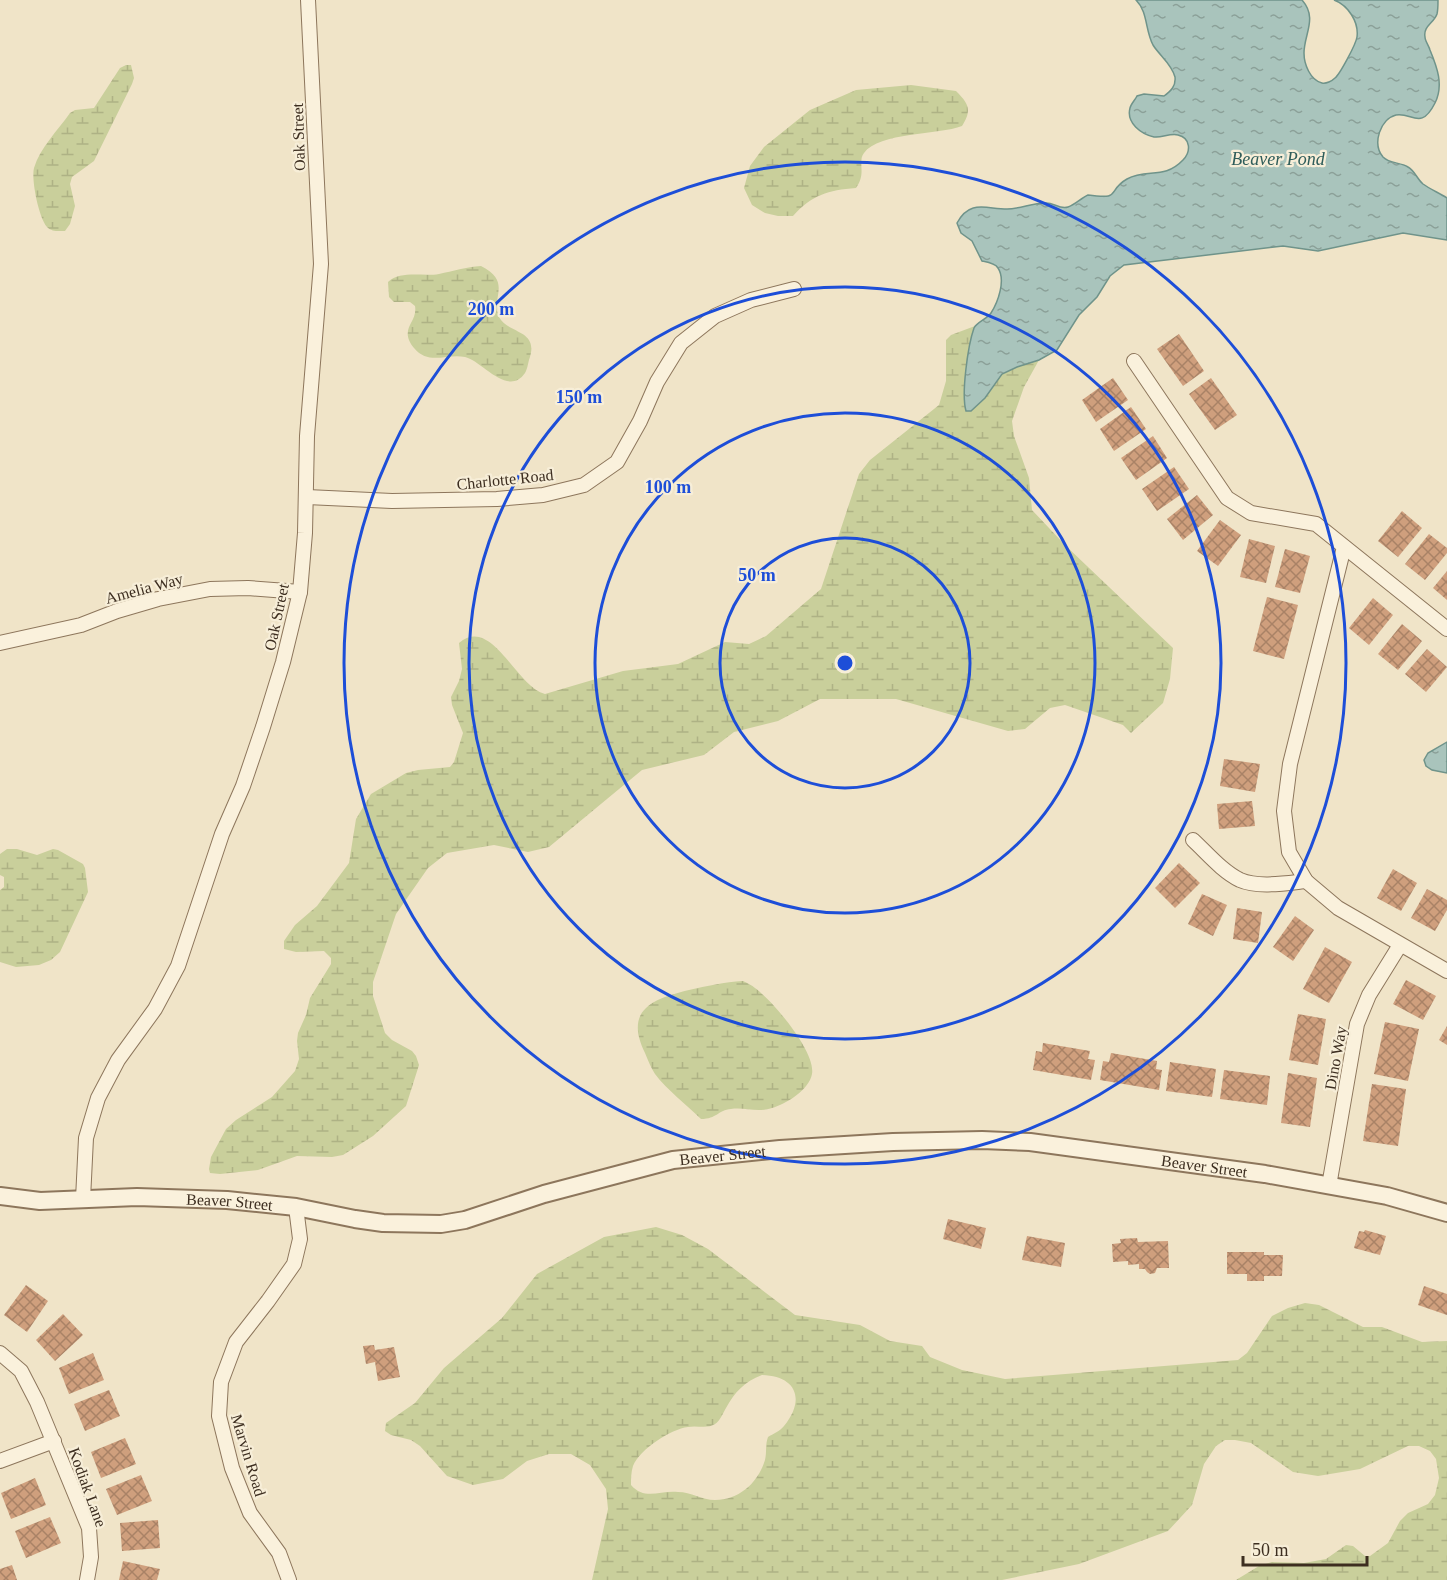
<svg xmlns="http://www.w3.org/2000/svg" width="1447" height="1580" viewBox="0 0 1447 1580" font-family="Georgia,serif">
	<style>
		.wetland { fill: url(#wetland-marsh); fill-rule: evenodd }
		.water { fill: url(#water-ripples); stroke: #6f938a; stroke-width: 1.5 }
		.building { fill: url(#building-cross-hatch) }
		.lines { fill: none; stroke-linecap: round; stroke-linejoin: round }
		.minor-casing { stroke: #8d765c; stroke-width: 16 }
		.tertiary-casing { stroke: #8d765c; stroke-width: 20 }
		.minor { stroke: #faf1dc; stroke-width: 14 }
		.tertiary { stroke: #faf1dc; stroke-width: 16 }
		.ring { fill: none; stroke: #1d4ed8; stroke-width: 3 }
		.labels { text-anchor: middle; stroke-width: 4.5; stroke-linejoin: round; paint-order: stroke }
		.street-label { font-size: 16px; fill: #3d2e20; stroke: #f7eed8 }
		.water-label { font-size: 18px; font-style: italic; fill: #2f5d5a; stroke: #f7eed8 }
		.centre { fill: #1d4ed8; stroke: #f7eed8; stroke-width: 3 }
		.ring-label { font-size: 18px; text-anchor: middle; font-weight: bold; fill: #1d4ed8; stroke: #f7eed8; stroke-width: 4.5; stroke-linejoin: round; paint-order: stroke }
	</style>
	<defs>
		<pattern id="wetland-marsh" width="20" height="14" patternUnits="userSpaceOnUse" patternTransform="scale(1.5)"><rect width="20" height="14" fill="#c9cf9b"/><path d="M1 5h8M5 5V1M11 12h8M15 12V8" fill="none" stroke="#aeb285"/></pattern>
		<pattern id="water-ripples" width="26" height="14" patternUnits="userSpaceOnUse" patternTransform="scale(1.5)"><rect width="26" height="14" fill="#a9c4bc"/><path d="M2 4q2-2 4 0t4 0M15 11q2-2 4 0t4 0" fill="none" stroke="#8ba098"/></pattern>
		<pattern id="building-cross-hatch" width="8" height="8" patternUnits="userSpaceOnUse" patternTransform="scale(1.5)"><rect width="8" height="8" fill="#cf9f7d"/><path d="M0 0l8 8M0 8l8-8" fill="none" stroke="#a98266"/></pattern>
	</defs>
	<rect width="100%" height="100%" fill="#f0e4c8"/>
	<!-- wetland -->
	<g class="wetland">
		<path d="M126 65H131L134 78 132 84 94 161 72 177 70 184 75 206 70 224 65 231C58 231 52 232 47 227 39 218 31 180 34 168 40 148 58 130 70 113L75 110 94 108 120 68Z"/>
		<path d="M911 85 956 91C969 104 972 110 962 126 939 135 879 132 864 153 857 162 867 173 856 188 828 190 812 195 793 216H778L765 213 752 205 744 188 750 166 764 147 810 110 856 90Z"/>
		<path d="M481 266C513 282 490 298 499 317 509 335 540 329 529 360 528 364 527 370 525 373 508 398 481 360 465 357 447 353 429 366 414 348 398 328 418 323 415 306L410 302H394L389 297 388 282C401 270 423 277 439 274 453 271 466 267 481 266Z"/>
		<path d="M975 326 965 374 971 411 985 398 1002 374 1017 367 1039 360 1024 387 1012 421 1014 436 1029 478 1032 510 1066 546 1173 648 1170 679 1163 703 1131 733 1123 725 1065 705 1050 708 1025 729 1008 731 896 699H820L778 721 734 732 704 755 642 770 549 847 528 852 494 845 447 853 428 868 396 914 373 982V996L385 1033 392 1040 412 1051 416 1056 419 1065 406 1106 373 1136 343 1155 332 1157 297 1156 258 1170 220 1174 210 1173 209 1169 211 1157 226 1129 236 1120 272 1097 295 1071 299 1059 297 1041 298 1033 306 1015 310 998 331 964V958L324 951 296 952 284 949V941L295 925 317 906 349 863 356 819 371 794 406 773 418 770 450 767 454 762 463 733 452 705 451 697 459 681 462 669 459 643C492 615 516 687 545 694L623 671 678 664 725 642 749 644 766 636 821 589 859 474 870 460 939 405 946 381V340L951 335Z"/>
		<path d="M7 849H17L37 855 53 849 58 850 83 864 85 868 88 892 60 952 51 960 39 965 16 967 0 962V890L4 887V877L0 875V854Z"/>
		<path d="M743 981C747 983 752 985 755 988 773 1001 816 1052 812 1074 809 1090 786 1104 772 1108 757 1113 745 1107 731 1109 718 1110 717 1119 701 1119 686 1104 667 1090 655 1074 651 1068 648 1060 645 1053 624 1010 652 999 689 990 707 986 724 982 743 981Z"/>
		<path d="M656 1227 682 1235 708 1249 795 1315 860 1325 890 1341 922 1346 930 1357 962 1370 1005 1379 1238 1360 1247 1353 1272 1316 1288 1308 1305 1303 1319 1305 1363 1327H1382L1422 1342 1447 1341V1580H1236L1259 1566 1272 1562 1304 1563 1326 1559 1346 1545 1353 1546 1365 1556H1370L1388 1543 1400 1521 1408 1513 1428 1504 1435 1495 1439 1478 1436 1459 1430 1451 1419 1446H1408L1360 1469 1318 1476 1293 1472 1251 1443 1235 1440H1225L1216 1446 1204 1464 1192 1505 1168 1531 1079 1564 1002 1580H592L608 1509 606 1489 590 1465 571 1454H549L527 1461 503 1479 473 1485 447 1476 420 1446 411 1440 391 1435 385 1431 386 1423 415 1403 444 1368 502 1318 537 1274 604 1237ZM762 1375C796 1376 806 1399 784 1426 780 1431 773 1434 768 1437 765 1445 767 1452 765 1460 758 1483 739 1500 715 1500 702 1500 691 1492 678 1492 660 1490 645 1501 631 1485 631 1479 631 1472 633 1466 640 1449 671 1429 688 1427 696 1425 708 1429 715 1424 720 1421 723 1413 726 1408 735 1392 744 1382 762 1375Z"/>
	</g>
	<!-- water -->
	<g class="water">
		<path d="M1136 0H1302C1318 18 1304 34 1304 53 1304 64 1310 80 1322 83 1326 84 1332 81 1335 78 1340 74 1356 44 1357 37 1359 22 1348 5 1334 0H1438C1438 4 1438 10 1437 14 1434 23 1423 26 1425 37 1425 41 1429 46 1430 50 1437 67 1444 85 1435 103 1421 131 1412 112 1396 115 1380 119 1372 144 1383 157 1390 164 1400 162 1408 167 1415 171 1417 179 1423 184 1430 189 1439 193 1447 198V240L1403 233 1318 251 1283 246 1124 265 1110 276 1097 297 1079 315 1057 350 1039 360 1017 367 1002 374 985 398 971 411H966C961 394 968 345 974 328 977 322 987 319 991 313 998 302 1006 280 998 268 995 263 987 262 982 261L972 241 961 233 957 223C970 199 986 209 1007 209 1020 209 1032 203 1045 203 1053 202 1060 210 1068 207 1075 205 1081 198 1088 195 1123 200 1106 191 1127 179 1147 168 1164 180 1183 160 1191 152 1191 138 1178 135 1170 133 1162 138 1154 137 1141 134 1126 123 1130 108 1131 104 1135 100 1137 96L1144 94 1164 96C1171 91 1176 86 1175 77 1172 64 1159 55 1153 45 1145 30 1148 12 1136 0Z"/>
		<path d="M1447 742V773L1432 770 1426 766 1424 760 1428 753Z"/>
	</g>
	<!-- building -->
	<g class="building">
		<path d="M1179 334 1204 371 1183 386 1157 349Z"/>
		<path d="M1113 378 1128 400 1096 422 1082 400Z"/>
		<path d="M1211 378 1237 415 1215 430 1189 394Z"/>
		<path d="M1131 407 1146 429 1114 451 1100 429Z"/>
		<path d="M1153 436 1167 458 1136 480 1121 458Z"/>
		<path d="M1174 467 1189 489 1157 511 1142 489Z"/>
		<path d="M1197 495 1213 515 1183 540 1167 519Z"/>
		<path d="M1402 511 1422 528 1398 557 1378 541Z"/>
		<path d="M1220 520 1241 535 1218 566 1197 551Z"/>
		<path d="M1429 534 1447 548V553L1425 580 1405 564Z"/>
		<path d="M1249 539 1275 546 1266 583 1240 577Z"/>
		<path d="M1285 549 1310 556 1300 593 1275 587Z"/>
		<path d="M1447 571V600L1433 588Z"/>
		<path d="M1267 597 1298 605 1284 659 1253 651Z"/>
		<path d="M1373 598 1393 615 1369 645 1349 628Z"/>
		<path d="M1402 624 1422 641 1398 670 1378 654Z"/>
		<path d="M1427 649 1447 667 1426 692 1405 674Z"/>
		<path d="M1224 759 1260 764 1255 792 1220 786Z"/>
		<path d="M1252 801 1255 826 1219 829 1217 804Z"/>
		<path d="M1179 863 1200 883 1175 908 1155 888Z"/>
		<path d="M1393 869 1417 883 1401 911 1377 898Z"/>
		<path d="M1427 889 1447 900V910L1435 931 1411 918Z"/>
		<path d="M1202 894 1227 905 1213 936 1188 924Z"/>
		<path d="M1237 908 1262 912 1258 943 1233 939Z"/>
		<path d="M1295 916 1314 930 1293 961 1273 947Z"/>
		<path d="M1325 947 1352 962 1329 1003 1303 989Z"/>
		<path d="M1406 980 1436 996 1423 1020 1393 1004Z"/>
		<path d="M1298 1014 1326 1019 1318 1065 1289 1060Z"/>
		<path d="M1385 1022 1419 1029 1408 1081 1374 1074Z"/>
		<path d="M1447 1026V1045L1439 1040Z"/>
		<path d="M1043 1043 1090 1051 1088 1059 1095 1060 1091 1080 1033 1070 1036 1051 1042 1052Z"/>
		<path d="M1111 1053 1157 1061 1156 1069 1162 1070 1159 1090 1100 1080 1103 1061 1109 1062Z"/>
		<path d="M1170 1062 1216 1069 1212 1097 1166 1091Z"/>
		<path d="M1224 1070 1270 1076 1267 1105 1220 1099Z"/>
		<path d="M1288 1073 1317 1078 1310 1127 1281 1123Z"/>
		<path d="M1372 1084 1406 1089 1398 1146 1363 1141Z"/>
		<path d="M948 1219 986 1228 981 1249 943 1239Z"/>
		<path d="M1365 1230 1386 1236 1380 1255 1354 1248 1359 1231 1364 1232Z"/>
		<path d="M1027 1236 1065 1243 1061 1267 1022 1260Z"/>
		<path d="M1137 1238 1138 1242 1168 1241 1169 1268H1157L1155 1273 1150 1274 1147 1272 1145 1269H1139V1264L1128 1265V1261L1113 1262 1112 1244 1121 1243 1120 1239Z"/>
		<path d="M1227 1252H1264V1255H1283L1282 1276H1264V1281H1247V1274H1227Z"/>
		<path d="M26 1285 48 1301 27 1332 4 1315Z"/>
		<path d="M1424 1286 1447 1294V1315L1418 1305Z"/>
		<path d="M63 1314 83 1335 55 1361 36 1340Z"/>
		<path d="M374 1345 375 1350 394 1347 400 1377 378 1381 375 1362 366 1364 363 1346Z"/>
		<path d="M93 1353 104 1380 69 1394 59 1368Z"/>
		<path d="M109 1390 120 1416 85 1431 74 1404Z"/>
		<path d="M125 1438 136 1464 101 1478 91 1452Z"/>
		<path d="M141 1475 152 1501 117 1515 106 1489Z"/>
		<path d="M35 1478 46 1505 11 1519 1 1493Z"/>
		<path d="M50 1517 61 1543 26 1558 15 1531Z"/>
		<path d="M158 1520 160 1548 122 1551 120 1523Z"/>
		<path d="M123 1561 160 1569 157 1580H119Z"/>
		<path d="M12 1565 17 1580H0V1569Z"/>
	</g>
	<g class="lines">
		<defs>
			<g id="minor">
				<path d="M1134 361 1227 498 1251 513 1316 524 1447 629"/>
				<path d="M307 497 392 501 497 499 543 495 584 485 617 462 640 421 657 382 681 343 715 316 751 300 794 289"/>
				<path d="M1344 547 1290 764 1284 811 1289 852 1306 881 1338 908 1447 971"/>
				<path d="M0 643 81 625 117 611 158 599 210 589 248 588 300 592"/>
				<path d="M1193 840C1208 854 1222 871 1240 880 1258 888 1287 883 1306 881"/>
				<path d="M1329 1186 1357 1024 1369 995 1400 945"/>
				<path d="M83 1199 86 1138 98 1098 118 1060 155 1009 178 966 222 834 243 786 263 727 283 662 300 592 305 533 307 436 321 264 308 0"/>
				<path d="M0 1353 21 1371 37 1402 89 1528 91 1557 87 1580"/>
				<path d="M0 1461 54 1441"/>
				<path d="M289 1580 279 1553 250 1513 232 1468 219 1416 221 1382 236 1342 268 1301 294 1264 300 1239 296 1207"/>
			</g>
			<g id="tertiary">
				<path id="s1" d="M0 1196 40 1201 137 1197 227 1200 296 1207 355 1219 383 1223 441 1224 465 1220 544 1194 673 1160 780 1149 893 1142 982 1140 1030 1142 1265 1174 1387 1196 1447 1213"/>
			</g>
		</defs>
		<!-- minor casing -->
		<use href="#minor" class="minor-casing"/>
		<!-- tertiary casing -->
		<use href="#tertiary" class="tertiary-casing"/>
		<!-- minor -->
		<use href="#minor" class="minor"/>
		<!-- tertiary -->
		<use href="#tertiary" class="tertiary"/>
	</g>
	<!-- distance rings -->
	<g class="ring">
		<circle cx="845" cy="663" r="125"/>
		<circle cx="845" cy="663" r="250"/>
		<circle cx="845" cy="663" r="376"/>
		<circle cx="845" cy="663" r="501"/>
	</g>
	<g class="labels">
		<!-- street labels -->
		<g class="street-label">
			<text transform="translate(298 137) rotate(-92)" y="6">Oak Street</text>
			<text transform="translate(505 479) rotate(-6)" y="6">Charlotte Road</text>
			<text transform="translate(144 588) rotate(-15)" y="6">Amelia Way</text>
			<text transform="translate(276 617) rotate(-78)" y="6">Oak Street</text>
			<text transform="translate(1335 1058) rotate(-80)" y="6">Dino Way</text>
			<text dy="6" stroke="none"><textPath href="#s1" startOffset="734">Beaver Street</textPath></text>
			<text dy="6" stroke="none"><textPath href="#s1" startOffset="1218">Beaver Street</textPath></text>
			<text dy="6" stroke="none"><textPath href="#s1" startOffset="230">Beaver Street</textPath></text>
			<text transform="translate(249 1455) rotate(73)" y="6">Marvin Road</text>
			<text transform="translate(88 1487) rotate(70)" y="6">Kodiak Lane</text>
		</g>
		<!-- water labels -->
		<g class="water-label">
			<text x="1278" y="165">Beaver Pond</text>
		</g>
	</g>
	<circle cx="845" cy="663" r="9" class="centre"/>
	<g class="ring-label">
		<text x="491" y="315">200 m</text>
		<text x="579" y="403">150 m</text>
		<text x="668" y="493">100 m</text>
		<text x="757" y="581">50 m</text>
	</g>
	<!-- scale -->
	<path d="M1243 1556v9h124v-9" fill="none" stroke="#3d2e20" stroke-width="3"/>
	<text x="1252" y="1556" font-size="18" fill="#3d2e20" stroke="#f7eed8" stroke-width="4.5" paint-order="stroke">50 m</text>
</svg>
